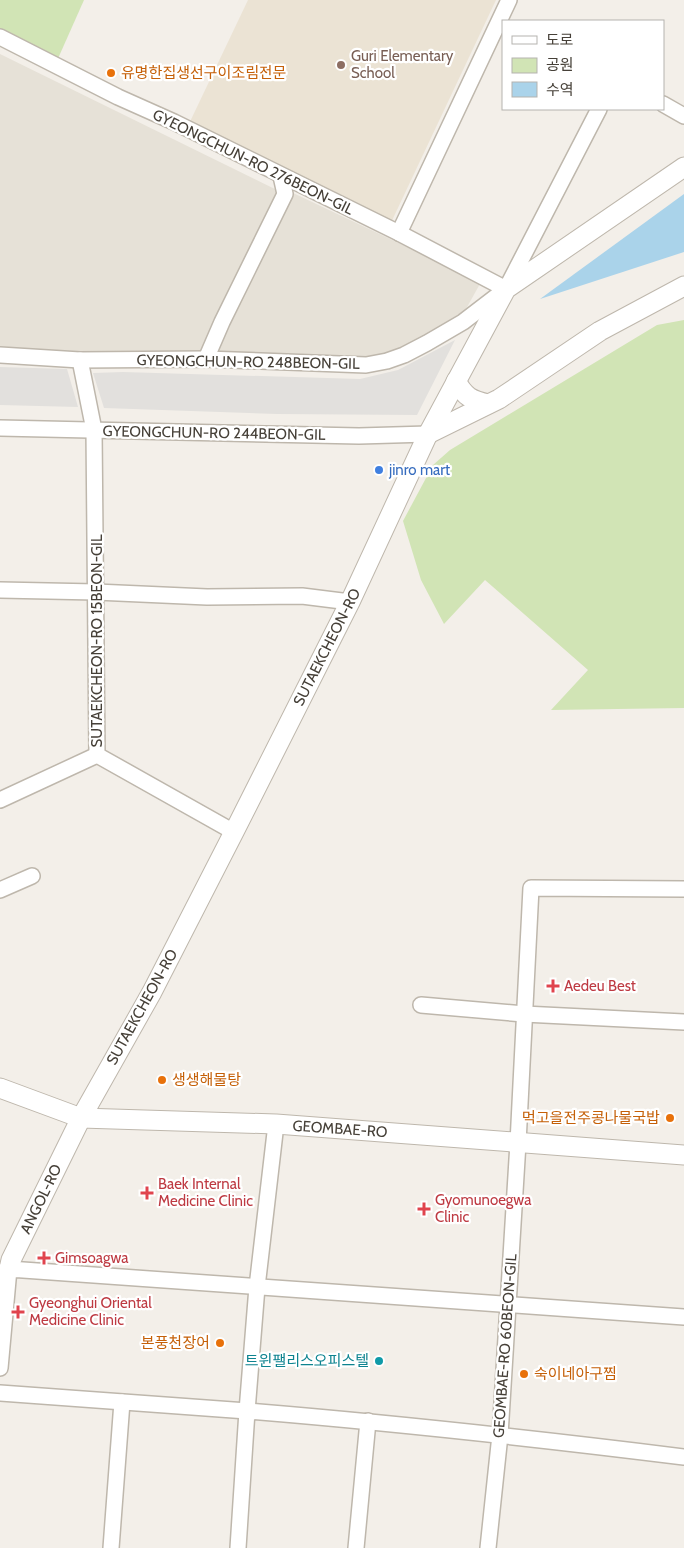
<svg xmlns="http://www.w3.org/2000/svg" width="684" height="1548" viewBox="0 0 684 1548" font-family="Cabin,'Noto Sans KR',sans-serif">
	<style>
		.residential { fill: #e6e1d7 }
		.education { fill: #ebe3d4 }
		.green { fill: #d1e4b5 }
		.parking { fill: #e2e0dd }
		.water { fill: #aad3ea }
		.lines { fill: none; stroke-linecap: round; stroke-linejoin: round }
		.minor-casing { stroke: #beb7ac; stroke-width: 18 }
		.tertiary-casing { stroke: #beb7ac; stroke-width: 21 }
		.minor { stroke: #fff; stroke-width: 15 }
		.tertiary { stroke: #fff; stroke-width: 19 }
		.education-dot { fill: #8d6e63; stroke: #fff; stroke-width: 2 }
		.food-dot { fill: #e8710a; stroke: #fff; stroke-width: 2 }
		.shop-dot { fill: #3f7fe0; stroke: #fff; stroke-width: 2 }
		.health-dot { fill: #e0444e; stroke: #fff; stroke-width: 2 }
		.culture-dot { fill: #0f9aa8; stroke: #fff; stroke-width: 2 }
		.labels { text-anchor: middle; stroke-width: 4.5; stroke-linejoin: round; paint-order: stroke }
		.education-label { font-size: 15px; fill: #785e54; stroke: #fff; text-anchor: start }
		.food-label { font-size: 15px; fill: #c56008; stroke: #fff; text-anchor: start }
		.street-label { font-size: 15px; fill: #464038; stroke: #fff }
		.shop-label { font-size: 15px; fill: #366cbe; stroke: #fff; text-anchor: start }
		.health-label { font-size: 15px; fill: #be3a42; stroke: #fff; text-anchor: start }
		.culture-label { font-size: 15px; fill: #0d838f; stroke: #fff; text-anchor: end }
	</style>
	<rect width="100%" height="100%" fill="#f3efe9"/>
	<!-- residential -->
	<g class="residential">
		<path d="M0 54 285 194 196 362 0 359Z"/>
		<path d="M291 192 481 282 466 309 394 360 213 362Z"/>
	</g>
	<!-- education -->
	<path class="education" d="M248 0H496L388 229 186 130Z"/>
	<!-- green -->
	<g class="green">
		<path d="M0 0H84L56 63 0 38Z"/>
		<path d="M684 320V708L551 710 588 670 485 580 444 624 421 580 403 521 433 465 450 450 657 325Z"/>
	</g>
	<!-- parking -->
	<g class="parking">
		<path d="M455 340 417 415 277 414 104 408 93 373 123 372 360 379 398 370Z"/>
		<path d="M0 367 67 369 78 407 0 405Z"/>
	</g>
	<!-- water -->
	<path class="water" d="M684 194V252L540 299Z"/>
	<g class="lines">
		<defs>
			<g id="minor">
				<path d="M0 37 118 97 174 122 399 233 506 289"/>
				<path d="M663 104 684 116"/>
				<path d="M399 233 509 0"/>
				<path d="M0 355 80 360 206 359 366 365 387 361 404 355 427 343 463 322 506 289 599 109"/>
				<path d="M206 359 222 322 285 194 281 176"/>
				<path d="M80 360 94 430 97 755 234 832"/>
				<path d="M0 428 359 436 428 434"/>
				<path d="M0 590 96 592 207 597 302 596 350 602"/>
				<path d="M0 800 97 755"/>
				<path d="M0 890 32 876"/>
				<path d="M421 1005 524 1014 684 1022"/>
				<path d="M0 1368 9 1269 684 1317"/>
				<path d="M0 1393 247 1411 257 1287 276 1124"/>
				<path d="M111 1548 122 1402"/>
				<path d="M238 1548 247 1411C393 1423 539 1439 684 1457"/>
				<path d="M356 1548 368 1421"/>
				<path d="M488 1548 500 1435 518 1143 531 888 684 889"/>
			</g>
			<g id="tertiary">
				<path d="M456 381C465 397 471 400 488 404"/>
				<path d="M428 434 499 399 600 331 684 286"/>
				<path d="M0 1088 81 1118 276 1124 684 1155"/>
				<path d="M0 1278 9 1269 11 1260 81 1118 152 992 234 832 350 602 428 434 506 289 684 167"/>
			</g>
		</defs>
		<!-- minor casing -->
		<use href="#minor" class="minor-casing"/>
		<!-- tertiary casing -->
		<use href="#tertiary" class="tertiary-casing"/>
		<!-- minor -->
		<use href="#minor" class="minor"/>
		<!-- tertiary -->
		<use href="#tertiary" class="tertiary"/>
	</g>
	<!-- markers -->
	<circle class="education-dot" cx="341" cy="65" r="5"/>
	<g class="food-dot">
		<circle cx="111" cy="73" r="5"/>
		<circle cx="162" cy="1080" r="5"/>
		<circle cx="670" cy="1118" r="5"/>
		<circle cx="220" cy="1343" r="5"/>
		<circle cx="524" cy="1374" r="5"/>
	</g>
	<circle class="shop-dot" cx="379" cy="470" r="5"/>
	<g class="health-dot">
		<path d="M550.5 978.5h5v5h5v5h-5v5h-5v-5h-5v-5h5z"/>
		<path d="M144.5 1185.5h5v5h5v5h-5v5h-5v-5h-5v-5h5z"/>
		<path d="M421.5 1201.5h5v5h5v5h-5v5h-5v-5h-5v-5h5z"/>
		<path d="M41.5 1250.5h5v5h5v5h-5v5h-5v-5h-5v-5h5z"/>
		<path d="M15.5 1304.5h5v5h5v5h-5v5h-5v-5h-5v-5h5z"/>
	</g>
	<circle class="culture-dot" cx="379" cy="1361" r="5"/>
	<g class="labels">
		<!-- education labels -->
		<g class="education-label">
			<text x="351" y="61">Guri Elementary<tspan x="351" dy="17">School</tspan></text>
		</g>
		<!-- food labels -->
		<g class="food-label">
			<text x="121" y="78">유명한집생선구이조림전문</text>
			<text x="172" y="1085">생생해물탕</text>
			<text x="660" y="1123" text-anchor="end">먹고을전주콩나물국밥</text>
			<text x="210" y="1348" text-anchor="end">본풍천장어</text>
			<text x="534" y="1379">숙이네아구찜</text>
		</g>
		<!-- street labels -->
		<g class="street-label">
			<text transform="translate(253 162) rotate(26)" y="5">GYEONGCHUN-RO 276BEON-GIL</text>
			<text transform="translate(248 362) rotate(1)" y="5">GYEONGCHUN-RO 248BEON-GIL</text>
			<text transform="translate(214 433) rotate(1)" y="5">GYEONGCHUN-RO 244BEON-GIL</text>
			<text transform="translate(97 641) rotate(-90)" y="5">SUTAEKCHEON-RO 15BEON-GIL</text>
			<text transform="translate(327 647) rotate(-63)" y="5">SUTAEKCHEON-RO</text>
			<text transform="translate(142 1007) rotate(-61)" y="5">SUTAEKCHEON-RO</text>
			<text transform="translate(340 1129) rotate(4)" y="5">GEOMBAE-RO</text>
			<text transform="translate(41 1199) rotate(-64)" y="5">ANGOL-RO</text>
			<text transform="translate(505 1346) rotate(-86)" y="5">GEOMBAE-RO 60BEON-GIL</text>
		</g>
		<!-- shop labels -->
		<g class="shop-label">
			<text x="389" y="475">jinro mart</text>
		</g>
		<!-- health labels -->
		<g class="health-label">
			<text x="564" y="991">Aedeu Best</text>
			<text x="158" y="1189">Baek Internal<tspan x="158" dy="17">Medicine Clinic</tspan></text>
			<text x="435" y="1205">Gyomunoegwa<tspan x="435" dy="17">Clinic</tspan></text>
			<text x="55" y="1263">Gimsoagwa</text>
			<text x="29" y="1308">Gyeonghui Oriental<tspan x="29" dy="17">Medicine Clinic</tspan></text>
		</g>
		<!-- culture labels -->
		<g class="culture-label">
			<text x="369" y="1366">트윈팰리스오피스텔</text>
		</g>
	</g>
	<!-- legend -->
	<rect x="502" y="20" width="162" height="90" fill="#ffffff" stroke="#b5b3af"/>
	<rect x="512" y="36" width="25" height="8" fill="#ffffff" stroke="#b5b3af"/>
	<text x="546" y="45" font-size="15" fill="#464038">도로</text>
	<rect x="512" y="58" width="25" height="15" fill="#d1e4b5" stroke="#b5b3af"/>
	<text x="546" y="70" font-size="15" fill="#464038">공원</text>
	<rect x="512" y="82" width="25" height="15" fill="#aad3ea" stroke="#b5b3af"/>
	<text x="546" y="95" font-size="15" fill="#464038">수역</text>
</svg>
